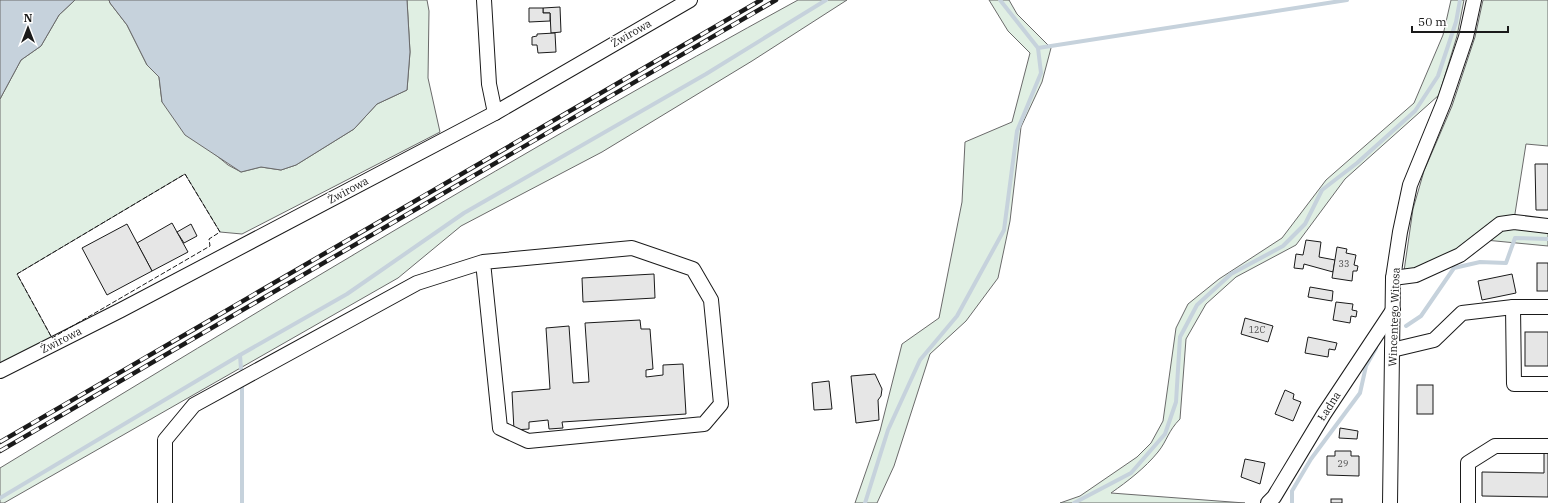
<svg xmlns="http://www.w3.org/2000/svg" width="1548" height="503" viewBox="0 0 1548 503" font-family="'IBM Plex Serif',serif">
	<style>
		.green { fill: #e0efe3; stroke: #6a6a6a }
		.water { fill: #c6d2dc; stroke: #6a6a6a }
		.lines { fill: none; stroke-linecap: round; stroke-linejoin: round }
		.stream { stroke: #c6d2dc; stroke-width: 4 }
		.building { fill: #e6e6e6; stroke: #1a1a1a }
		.minor-casing { stroke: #1a1a1a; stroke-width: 16 }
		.minor { stroke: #fff; stroke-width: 14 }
		.rail-casing { stroke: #1a1a1a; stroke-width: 4.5 }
		.rail { stroke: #fff; stroke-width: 3; stroke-dasharray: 9; stroke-linecap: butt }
		.fence { stroke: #1a1a1a; stroke-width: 1; stroke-dasharray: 5 2; stroke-linecap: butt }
		.labels { text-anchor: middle; stroke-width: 3; stroke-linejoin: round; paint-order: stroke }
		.number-label { font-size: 9px; fill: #4d4d4d }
		.street-label { font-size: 11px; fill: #1a1a1a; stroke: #fff }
	</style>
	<rect width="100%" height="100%" fill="#fff"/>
	<!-- green -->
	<g class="green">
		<path d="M75 0H109L110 3 127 25 147 65 159 77 162 102 211 151 228 165 241 172 261 167 281 170 296 165 354 129 377 104 407 90 410 52 407 0H427L429 11 428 78 440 132 242 234 220 232 185 174 17 274 52 338 0 364V99L21 60 41 46 59 15Z"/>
		<path d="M798 0H847L752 61 602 152 461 226 398 278 4 503H0V468C263 308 527 148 798 0Z"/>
		<path d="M989 0H1009L1017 14 1051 48 1042 82 1021 127 1010 221 998 278 966 321 930 354 894 466 877 503H855L880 431 902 344 939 318 962 202 965 142 1012 122 1030 53 1008 31Z"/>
		<path d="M1451 0H1464L1457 36 1439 95 1345 179 1296 245 1236 277 1206 304 1186 339 1180 419C1168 431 1167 441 1158 452 1145 468 1128 481 1111 493L1245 503H1060L1080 496 1137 457 1151 443 1163 421 1176 328 1188 304 1219 279 1282 238 1326 180 1414 103 1443 35Z"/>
		<path d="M1483 0H1548V146L1526 144 1514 220 1459 252 1416 272 1404 271 1413 209 1424 171 1452 106 1475 37Z"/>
		<path d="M1503 227 1548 229V246L1485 240Z"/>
	</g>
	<!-- water -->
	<g class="water">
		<path d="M0 0H75L59 15 41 46 21 60 0 99Z"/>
		<path d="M109 0H407L410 52 407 90 377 104 354 129 296 165 281 170 261 167 241 172 185 135 162 102 159 77 147 65 127 25 110 3Z"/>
	</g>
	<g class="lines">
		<!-- stream -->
		<g class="stream">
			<path d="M1038 48 1347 0"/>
			<path d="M1406 326 1421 316 1454 268 1480 262 1506 263 1515 238 1548 239"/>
			<path d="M240 355 241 369"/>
			<path d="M242 387V503"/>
			<path d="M0 498 240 355 347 294 464 213 706 74 826 0"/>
			<path d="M865 503 888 430 920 360 957 316 1004 230 1017 131 1041 73 1038 48 1000 0"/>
			<path d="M1074 503 1131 473 1165 434 1176 402 1180 337 1197 305 1231 274 1283 246 1305 224 1322 190 1357 163 1415 111 1438 76 1456 22 1460 0"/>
			<path d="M1292 503V491L1311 459 1360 393 1366 366 1376 348"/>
		</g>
	</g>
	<!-- building -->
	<g class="building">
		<path d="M560 7 561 32 551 33 550 13H543V8Z"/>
		<path d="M529 8H543V13H550V21L529 22Z"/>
		<path d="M555 33 556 52 538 53 537 45H532V37L537 36V34Z"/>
		<path d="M1535 164H1548V210H1536Z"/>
		<path d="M172 223 188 252 152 271 137 243Z"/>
		<path d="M127 224 152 271 107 295 82 248Z"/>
		<path d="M191 224 197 236 184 243 177 232Z"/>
		<path d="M1306 240 1321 242 1319 257 1335 260 1333 272 1304 264 1303 269 1294 268 1296 254 1303 255Z"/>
		<path d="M1337 247 1347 249 1346 253 1356 255 1354 265 1358 266 1357 271H1353L1352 281 1332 278Z"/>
		<rect x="1537" y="263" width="11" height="28"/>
		<path d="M654 274 655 298 583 302 582 278Z"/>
		<path d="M1512 274 1516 293 1482 300 1478 281Z"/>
		<path d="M1310 287 1333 291 1332 301 1308 297Z"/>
		<path d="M1336 302 1353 304 1352 310 1357 311 1356 317 1351 316 1350 323 1333 320Z"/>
		<path d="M1245 318 1273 326 1268 342 1241 334Z"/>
		<path d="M640 320 641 329H650L653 369 646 370V377L663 375V365L683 364 686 414 562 422 563 428 549 429 548 420 529 422V429L514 430 512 392 550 389 546 328 569 326 573 383 589 382 585 323Z"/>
		<rect x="1525" y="332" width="23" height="34"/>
		<path d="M1308 337 1337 343 1335 350 1329 349 1328 357 1305 353Z"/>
		<path d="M875 374 882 389 881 396 878 400 879 420 856 423 851 376Z"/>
		<path d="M829 381 832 409 814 410 812 383Z"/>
		<rect x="1417" y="385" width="16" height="29"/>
		<path d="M1285 390 1294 394 1293 399 1301 402 1293 421 1275 414Z"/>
		<path d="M1340 428 1358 431 1357 439 1339 438Z"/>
		<path d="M1335 451H1351V456H1359V476L1327 475V456H1335Z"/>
		<path d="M1544 452H1548V497L1482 496V472L1544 473Z"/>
		<path d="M1245 459 1265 463 1260 484 1241 477Z"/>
		<rect x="1331" y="499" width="11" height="4"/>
	</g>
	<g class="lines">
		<defs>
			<g id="minor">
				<path d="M484 0 489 84 495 113"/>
				<path d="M1393 278 1416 275 1460 255 1500 224 1514 222 1548 226"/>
				<path d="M1513 307 1514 384H1548"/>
				<path d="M1392 350 1434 340 1462 313 1513 307H1548"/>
				<path d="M0 371 121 310 495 113 690 0"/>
				<path d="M165 503V440L194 405 417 283 483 262 632 248 693 269 711 300 721 404 704 424 528 441 500 428 483 262"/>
				<path d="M1268 503 1274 497 1324 414 1393 310"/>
				<path d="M1390 503 1393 278 1400 232 1410 185 1444 102 1466 37 1474 0"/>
				<path d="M1468 503V463L1495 446H1548"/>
			</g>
		</defs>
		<!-- minor casing -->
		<use href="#minor" class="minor-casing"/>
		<!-- minor -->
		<use href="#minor" class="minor"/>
		<defs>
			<g id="rail">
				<path d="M0 442 761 0"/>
				<path d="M0 451 776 0"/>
			</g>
		</defs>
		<!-- rail casing -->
		<use href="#rail" class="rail-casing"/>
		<!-- rail -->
		<use href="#rail" class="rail"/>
		<!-- fence -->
		<path class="fence" d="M185 174 220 232 209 239 210 246 52 338 17 274Z"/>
	</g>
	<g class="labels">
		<!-- number labels -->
		<g class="number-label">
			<text x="1344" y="267">33</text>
			<text x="1257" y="333">12C</text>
			<text x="1343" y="467">29</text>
		</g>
		<!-- street labels -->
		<g class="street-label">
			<text transform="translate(631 33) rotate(-30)" y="4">Żwirowa</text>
			<text transform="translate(348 190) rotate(-28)" y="4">Żwirowa</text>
			<text transform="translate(1394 317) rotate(-88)" y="4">Wincentego Witosa</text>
			<text transform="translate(61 340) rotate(-27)" y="4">Żwirowa</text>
			<text transform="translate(1329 406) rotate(-57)" y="4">Ładna</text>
		</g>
	</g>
	<!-- north arrow -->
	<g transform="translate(28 28)" stroke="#ffffff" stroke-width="3" paint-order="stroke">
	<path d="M0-3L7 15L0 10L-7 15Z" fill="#1a1a1a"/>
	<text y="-6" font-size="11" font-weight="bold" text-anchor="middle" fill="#1a1a1a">N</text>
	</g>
	<!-- scale -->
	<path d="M1412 26v6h96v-6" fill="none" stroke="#1a1a1a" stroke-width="2"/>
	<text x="1418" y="26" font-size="12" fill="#1a1a1a" stroke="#ffffff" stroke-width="3" paint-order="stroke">50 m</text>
</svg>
